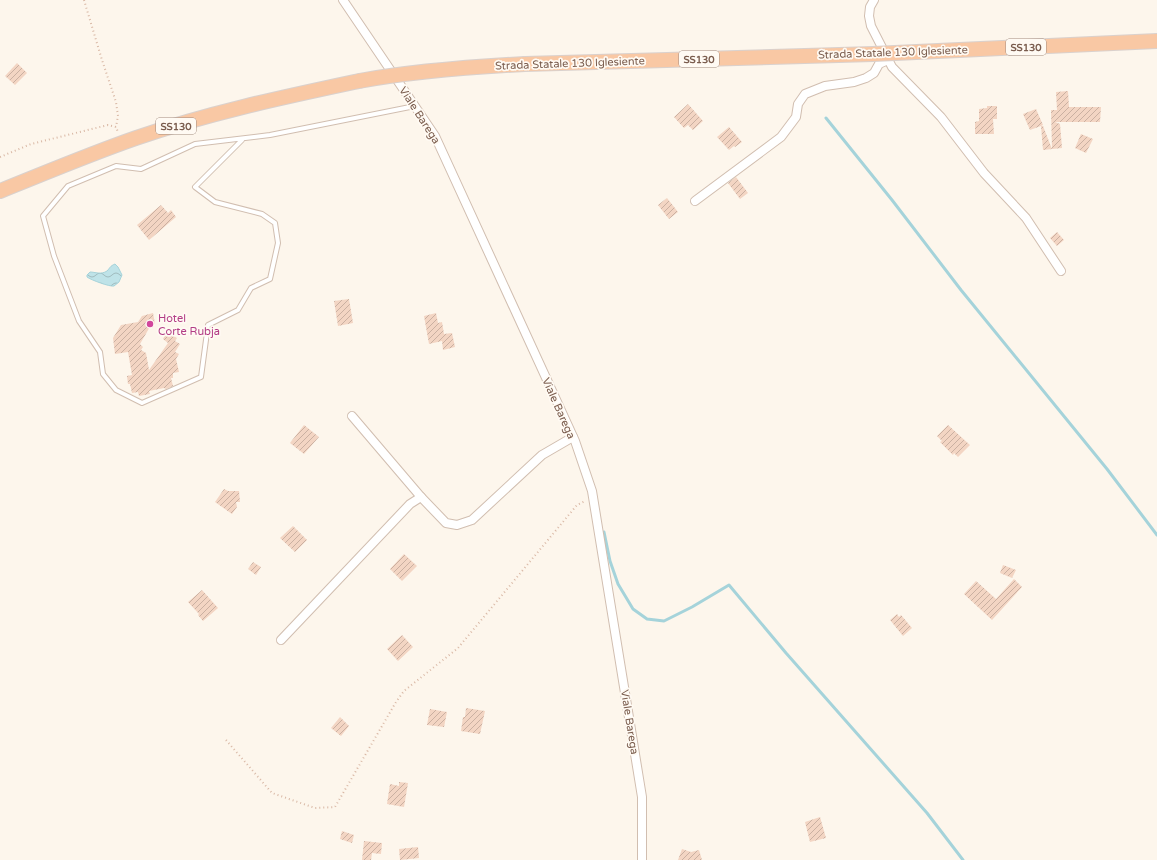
<svg xmlns="http://www.w3.org/2000/svg" width="1157" height="860" viewBox="0 0 1157 860" font-family="'Varela Round',sans-serif">
	<style>
		.water { fill: url(#water-waves); stroke: #a5d3da }
		.lines { fill: none; stroke-linecap: round; stroke-linejoin: round }
		.stream { stroke: #a5d3da; stroke-width: 3 }
		.building { fill: url(#building-hatch) }
		.service-casing { stroke: #d1beb0; stroke-width: 6 }
		.minor-casing { stroke: #d1beb0; stroke-width: 10 }
		.trunk-casing { stroke: #dad1cd; stroke-width: 16 }
		.path { stroke: #d9b8a5; stroke-width: 2; stroke-dasharray: 1 3; stroke-linecap: butt }
		.service { stroke: #fff; stroke-width: 4 }
		.minor { stroke: #fff; stroke-width: 8 }
		.trunk { stroke: #f9c8a4; stroke-width: 14 }
		.trunk-bridge-casing { stroke: #dad1cd; stroke-width: 16; stroke-linecap: butt }
		.trunk-bridge { stroke: #f9c8a4; stroke-width: 14 }
		.hotel-dot { fill: #d1479c; stroke: #fffaf3; stroke-width: 1.5 }
		.labels { text-anchor: middle; stroke-width: 3.5; stroke-linejoin: round; paint-order: stroke }
		.shield { fill: #fffaf3; stroke: #a28b7f; stroke-width: 1 }
		.shield-label { font-size: 10px; font-weight: bold; fill: #7a5c4d }
		.street-label { font-size: 11px; fill: #7a5c4d; stroke: #fffaf3 }
		.hotel-label { font-size: 11px; fill: #b23c85; stroke: #fffaf3; text-anchor: start }
	</style>
	<defs>
		<pattern id="water-waves" width="16" height="10" patternUnits="userSpaceOnUse"><rect width="16" height="10" fill="#bfe3e8"/><path d="M0 5q4-4 8 0t8 0" fill="none" stroke="#a0bbbe"/></pattern>
		<pattern id="building-hatch" width="6" height="6" patternUnits="userSpaceOnUse"><rect width="6" height="6" fill="#f3d5c3"/><path d="M-1 1l2-2M0 6l6-6M5 7l2-2" fill="none" stroke="#cab0a1"/></pattern>
	</defs>
	<rect width="100%" height="100%" fill="#fdf6ec"/>
	<!-- water -->
	<path class="water" d="M115 264 118 267 122 275 119 282 114 286C110 287 91 280 87 277V275L90 272C95 272 101 275 107 271 110 268 110 266 115 264Z"/>
	<g class="lines">
		<!-- stream -->
		<g class="stream">
			<path d="M826 118 892 200 961 290 1107 469 1157 535"/>
			<path d="M604 532 610 561 618 584 633 609 647 619 664 621 692 607 729 585 786 653 927 813 963 860"/>
		</g>
	</g>
	<!-- building -->
	<g class="building">
		<path d="M17 63 27 73 15 85 5 76Z"/>
		<path d="M1068 91 1069 107H1101L1100 122H1055L1060 124 1062 148 1043 150 1041 126 1030 130 1023 114 1036 109 1043 125 1041 126H1043L1052 149 1051 110H1057L1056 92Z"/>
		<path d="M688 104 703 121 693 130 688 125 684 128 674 117Z"/>
		<path d="M987 106H997V119H993L994 134H975V122L979 121V109L987 108Z"/>
		<path d="M729 127 742 142 735 147 734 146 729 150 717 137Z"/>
		<path d="M1081 134 1093 139 1086 153 1075 148Z"/>
		<path d="M736 177 748 193 740 199 728 183Z"/>
		<path d="M667 198 678 212 669 219 658 205Z"/>
		<path d="M161 205 168 213 171 210 176 217 149 240 137 225Z"/>
		<path d="M1057 232 1064 240 1057 246 1050 238Z"/>
		<path d="M349 299 353 323 338 326 334 301Z"/>
		<path d="M153 313 155 324 151 325 140 344 143 347 141 350 146 353 149 370 168 343 163 339 167 332 177 338 175 341 180 344 175 352 179 354 176 359 179 372 173 373V378H171L173 386 166 389 164 388 149 391 150 394 139 396 138 392 132 393 130 384H128L127 376 132 375 128 352 115 354 113 338 121 325 138 322 142 316Z"/>
		<path d="M436 313 438 323 442 322 444 334 452 333 455 347 443 350 442 341 429 344 424 316Z"/>
		<path d="M304 425 319 437 304 454 290 443Z"/>
		<path d="M948 425 970 445 958 457 954 453 953 455 940 442 942 441 937 436Z"/>
		<path d="M224 489 228 491H239L240 502H236L237 507 232 514 215 502Z"/>
		<path d="M293 526 307 540 295 552 280 538Z"/>
		<path d="M404 554 417 566 402 581 390 569Z"/>
		<path d="M253 562 261 567 256 575 248 569Z"/>
		<path d="M1003 565 1016 570 1012 578 1000 573Z"/>
		<path d="M1014 579 1022 587 992 620 964 594 976 581 996 599Z"/>
		<path d="M202 590 218 608 203 621 198 615 199 614 188 602Z"/>
		<path d="M897 614 899 617 901 615 912 628 903 636 890 620Z"/>
		<path d="M402 635 413 647 398 661 387 649Z"/>
		<path d="M466 708 485 711 480 734 461 731 463 717H465Z"/>
		<path d="M430 709 447 712 444 727 427 725Z"/>
		<path d="M340 717 349 726 341 736 331 728Z"/>
		<path d="M399 782 408 783 404 807 387 804 390 784 399 786Z"/>
		<path d="M820 817 826 838 810 842 805 822Z"/>
		<path d="M342 831 354 835 352 843 340 839Z"/>
		<path d="M364 841 382 843 381 854 372 853 371 860H362Z"/>
		<path d="M418 847 419 858 400 860 399 849Z"/>
		<path d="M682 849 691 852 699 850 702 860H678Z"/>
	</g>
	<g class="lines">
		<defs>
			<path id="service" d="M242 140 195 187 215 202 262 214 275 223 278 243 270 279 251 288 238 310 208 325 201 377 142 403 116 390 103 374 100 352 79 321 54 256 43 216 68 186 116 166 141 169 195 144 270 135 415 106"/>
			<g id="minor">
				<path d="M343 0 435 136 575 441 592 491 642 797V860"/>
				<path d="M874 0 870 7 869 16 871 26 892 67 941 117 984 173 1026 218 1061 271"/>
				<path d="M695 201 781 137 796 117 798 104 805 94 825 86 854 82 866 78 874 73 879 64 888 60"/>
				<path d="M352 416 421 497 446 523 457 525 472 520 542 455 573 437"/>
				<path d="M281 640 410 504 421 497"/>
			</g>
			<g id="trunk">
				<path d="M895 53 1157 41"/>
				<path d="M525 64 873 54"/>
				<path d="M0 191C45 173 90 154 136 138 208 113 284 97 359 81"/>
			</g>
		</defs>
		<!-- service casing -->
		<use href="#service" class="service-casing"/>
		<!-- minor casing -->
		<use href="#minor" class="minor-casing"/>
		<!-- trunk casing -->
		<use href="#trunk" class="trunk-casing"/>
		<!-- path -->
		<g class="path">
			<path d="M84 0 102 60 116 102 118 116 116 127"/>
			<path d="M0 157 31 144 108 125 116 127 118 132"/>
			<path d="M226 740 272 793 315 808 335 807 396 702 404 691 458 648 577 505 585 501"/>
		</g>
		<!-- service -->
		<use href="#service" class="service"/>
		<!-- minor -->
		<use href="#minor" class="minor"/>
		<!-- trunk -->
		<use href="#trunk" class="trunk"/>
		<defs>
			<g id="trunk-bridge">
				<path d="M873 54 895 53"/>
				<path d="M359 81C414 71 469 67 525 64"/>
			</g>
		</defs>
		<!-- trunk-bridge casing -->
		<use href="#trunk-bridge" class="trunk-bridge-casing"/>
		<!-- trunk-bridge -->
		<use href="#trunk-bridge" class="trunk-bridge"/>
	</g>
	<!-- markers -->
	<circle class="hotel-dot" cx="150" cy="324" r="4"/>
	<g class="labels">
		<!-- shield labels -->
		<g class="shield">
			<rect x="1006" y="39" width="40" height="16" rx="3"/>
			<rect x="679" y="51" width="40" height="16" rx="3"/>
			<rect x="156" y="118" width="40" height="16" rx="3"/>
		</g>
		<g class="shield-label">
			<text x="1026" y="51">SS130</text>
			<text x="699" y="63">SS130</text>
			<text x="176" y="130">SS130</text>
		</g>
		<!-- street labels -->
		<g class="street-label">
			<text transform="translate(893 52) rotate(-2)" y="4">Strada Statale 130 Iglesiente</text>
			<text transform="translate(570 63) rotate(-2)" y="4">Strada Statale 130 Iglesiente</text>
			<text transform="translate(420 115) rotate(57)" y="4">Viale Barega</text>
			<text transform="translate(559 408) rotate(66)" y="4">Viale Barega</text>
			<text transform="translate(630 722) rotate(81)" y="4">Viale Barega</text>
		</g>
		<!-- hotel labels -->
		<g class="hotel-label">
			<text x="158" y="322">Hotel<tspan x="158" dy="13">Corte Rubja</tspan></text>
		</g>
	</g>
</svg>
